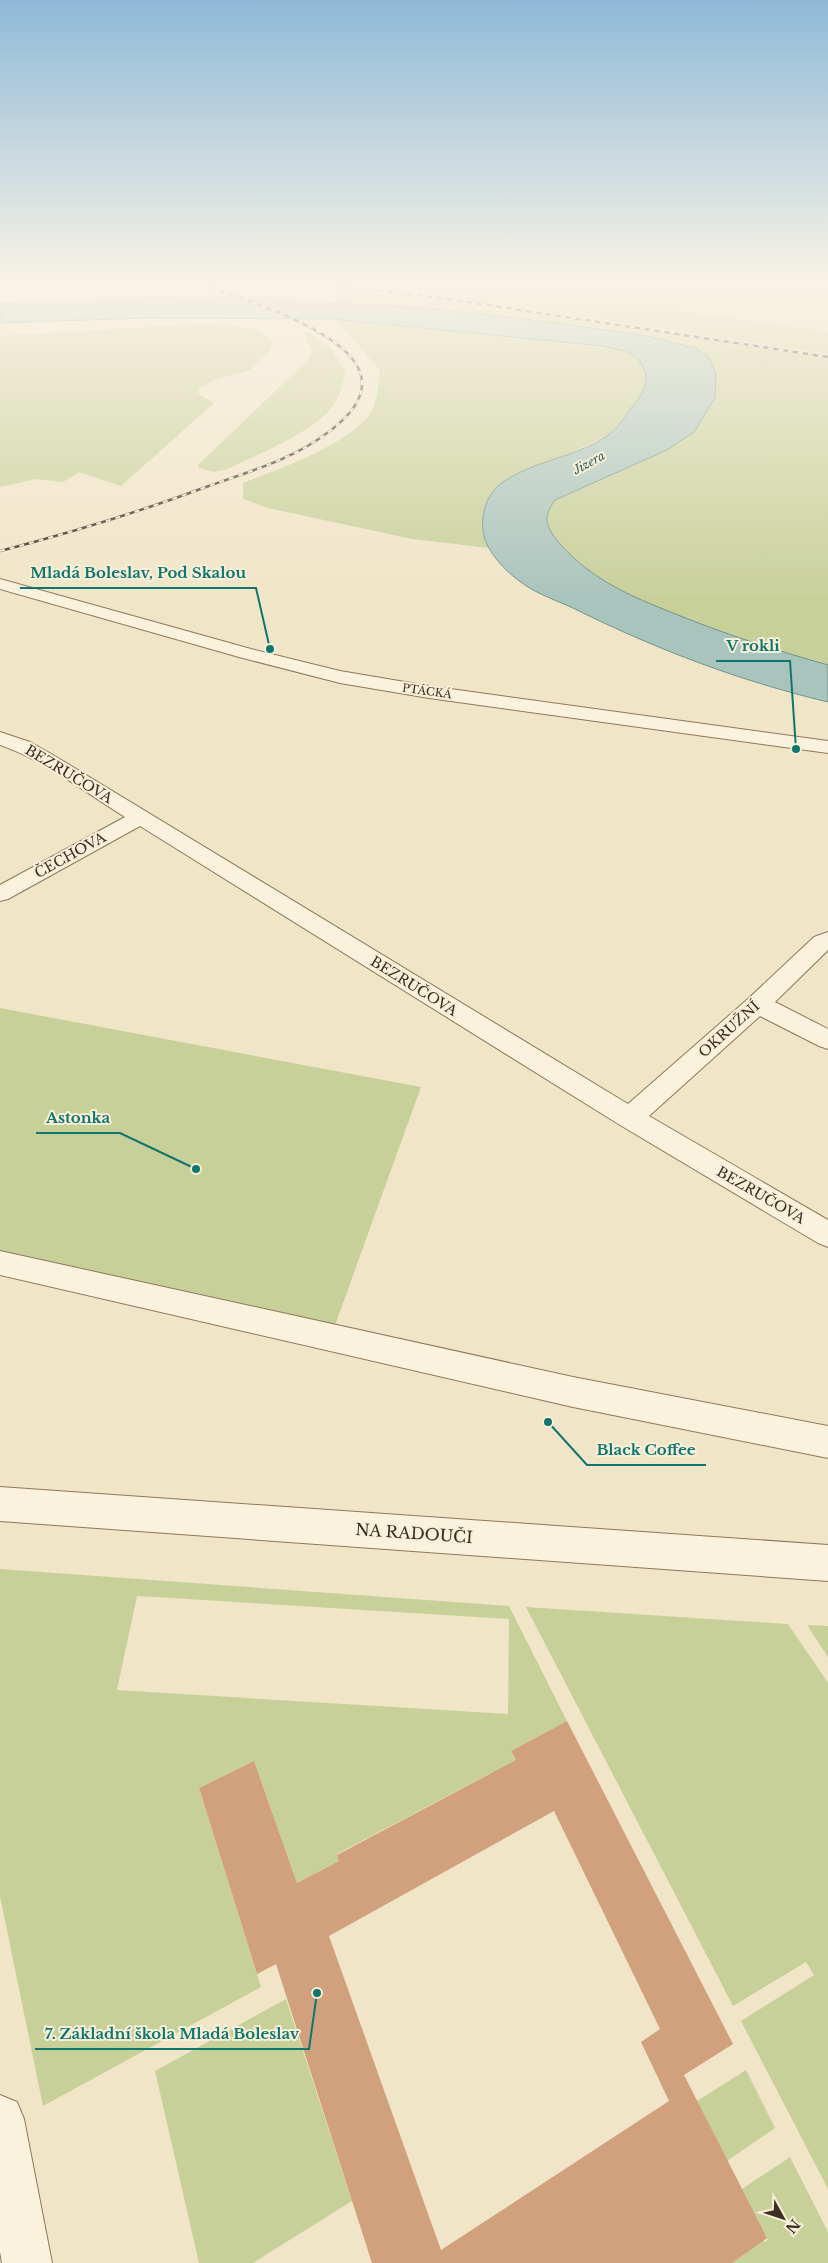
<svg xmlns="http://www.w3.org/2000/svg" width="828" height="2263" viewBox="0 0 828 2263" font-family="'Libre Baskerville',serif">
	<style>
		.farmland { fill: #e7e0b4 }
		.green { fill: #c8d09a; fill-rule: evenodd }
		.water { fill: #a9c4bd; stroke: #6e948b }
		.building { fill: #d0a17c; fill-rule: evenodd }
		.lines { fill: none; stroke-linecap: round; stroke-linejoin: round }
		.minor-casing { stroke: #8e785b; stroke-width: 2 }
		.minor { fill: #faf2dc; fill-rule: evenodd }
		.rail-casing { stroke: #3d2f20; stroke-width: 2.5 }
		.rail { stroke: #f7efd8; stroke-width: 2; stroke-dasharray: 5; stroke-linecap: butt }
		.labels { text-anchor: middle; stroke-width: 4; stroke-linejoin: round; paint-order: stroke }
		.far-street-label { font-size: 11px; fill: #3d2f20; stroke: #f7efd8 }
		.far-water-label { font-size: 12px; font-style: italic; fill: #2e5e5c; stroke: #f7efd8 }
		.street-label { font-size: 14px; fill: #3d2f20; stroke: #f7efd8 }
		.near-street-label { font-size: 16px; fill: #3d2f20; stroke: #f7efd8 }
		.leader { fill: none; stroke: #0f766e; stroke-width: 2 }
		.callout-dot { fill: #0f766e; stroke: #f7efd8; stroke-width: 2 }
		.callout-label { font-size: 15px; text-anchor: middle; font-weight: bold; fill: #0f766e; stroke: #f7efd8; stroke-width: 4; stroke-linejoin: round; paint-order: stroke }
	</style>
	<rect width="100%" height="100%" fill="#f1e5c7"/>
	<!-- farmland -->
	<g class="farmland">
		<path d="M463 283H538L530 288 517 290Z"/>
		<path d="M643 283H828V332L685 311 675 305 659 291Z"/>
	</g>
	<!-- green -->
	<g class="green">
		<path d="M335 283H463L517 290 530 288 538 283H643L659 291 675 305 685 311 828 332V354L444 296Z"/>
		<path d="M348 289 438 300 828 359V665C775 650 724 634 673 613 631 596 591 579 560 544 555 538 548 529 547 521 546 514 551 506 555 500L667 450 694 432 715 398 647 336 473 313 338 302 335 296Z"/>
		<path d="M332 319 616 349 631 355 644 366 647 382 638 400 608 435 571 453 520 472 483 531 489 548 412 539 268 508 243 499V483C279 469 345 446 369 415 378 403 378 385 380 370L355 341Z"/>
		<path d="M196 324C217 324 262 323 273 344L270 350 250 370 214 380 199 389V394L214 403 121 486 79 472 63 482 36 479 0 487V336Z"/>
		<path d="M305 332H309L331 349 345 370C343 383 341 394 333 406 315 432 254 456 225 470L213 472 199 468 198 465 310 358 312 350 303 333Z"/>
		<path d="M0 1008 421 1087 334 1328 0 1251Z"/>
		<path d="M0 1569 509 1606 567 1721 511 1751 520 1769 491 1773 337 1854 339 1861 297 1883 254 1761 199 1788 261 1987 43 2106 0 1896ZM137 1596 509 1619 508 1714 117 1690Z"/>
		<path d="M526 1607 788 1624 828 1683V2189L741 2021 814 1975 806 1962 733 2006Z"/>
		<path d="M807 1625 828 1626V1657Z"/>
		<path d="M286 1999 352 2201 253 2263H199L155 2071Z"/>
		<path d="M746 2070 775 2128 727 2161 697 2101Z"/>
		<path d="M790 2157 828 2232V2263H732L746 2253 744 2248 762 2235 765 2242 768 2240 742 2189Z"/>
	</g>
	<!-- water -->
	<path class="water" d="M232 296 432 309 541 321 647 336 695 348 708 356 716 374 715 398 694 432 667 450 555 500C551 506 546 514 547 521 548 529 555 538 560 544 591 579 630 596 673 613 724 634 775 650 828 665V702C740 681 658 650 577 610 565 604 551 599 539 593 517 583 486 556 483 531 481 515 486 497 498 486 530 460 575 459 608 435 617 428 625 416 632 407 639 399 647 387 646 377 642 352 621 350 600 346L332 319 147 318 0 323V303L155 298 220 299 218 297Z"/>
	<!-- building -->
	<path class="building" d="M567 1721 733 2044 684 2075 767 2238 732 2263H372L276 1964 257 1974 199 1788 254 1761 297 1883 339 1861 337 1855 516 1760 511 1751ZM554 1811 660 2029 641 2042 669 2101 441 2250 329 1936Z"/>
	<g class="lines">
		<defs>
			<g id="minor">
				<path d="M170 283 212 284 217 287C206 297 184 290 171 285Z"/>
				<path d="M0 579 251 649 340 671 429 686 828 741V753L429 698 340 683 239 657 0 589Z"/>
				<path d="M0 732 30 742 53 755 628 1104 749 998 814 937 828 932V950L775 1002 828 1029V1049L819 1046 760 1016 649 1116 828 1220V1247L818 1243 620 1125 140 826 8 899 0 901V885L125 817C85 792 44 760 0 745Z"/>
				<path d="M0 1251 573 1377 828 1426V1458L573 1407 0 1275Z"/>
				<path d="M0 1487 828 1545V1581L0 1521Z"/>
				<path d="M0 2095 17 2102 24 2119 52 2263H2L0 2252Z"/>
			</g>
		</defs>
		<!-- minor casing -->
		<use href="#minor" class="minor-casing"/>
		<!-- minor -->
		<use href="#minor" class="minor"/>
		<defs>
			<g id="rail">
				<path d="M313 283 441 298 828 357"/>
				<path d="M0 551C70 533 139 512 206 487 247 472 292 460 327 433 407 375 333 335 275 311 250 301 224 291 197 283"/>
			</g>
		</defs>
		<!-- rail casing -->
		<use href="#rail" class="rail-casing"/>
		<!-- rail -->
		<use href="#rail" class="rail"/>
	</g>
	<!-- sky -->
	<linearGradient id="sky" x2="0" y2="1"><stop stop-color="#8fbad7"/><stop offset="0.47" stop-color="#f9f3e6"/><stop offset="1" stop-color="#f9f3e6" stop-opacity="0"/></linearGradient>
	<rect width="828" height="600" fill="url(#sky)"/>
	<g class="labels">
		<!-- far-street labels -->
		<g class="far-street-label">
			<text transform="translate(427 691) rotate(8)" y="4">PTÁCKÁ</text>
		</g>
		<!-- far-water labels -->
		<g class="far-water-label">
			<text transform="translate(589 463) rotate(-29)" y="4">Jizera</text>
		</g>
		<!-- street labels -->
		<g class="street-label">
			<text transform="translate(69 774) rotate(31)" y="5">BEZRUČOVA</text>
			<text transform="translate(70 855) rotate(-29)" y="5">ČECHOVA</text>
			<text transform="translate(414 986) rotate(32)" y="5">BEZRUČOVA</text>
			<text transform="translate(729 1029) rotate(-42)" y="5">OKRUŽNÍ</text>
			<text transform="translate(761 1195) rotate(30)" y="5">BEZRUČOVA</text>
		</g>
		<!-- near-street labels -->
		<g class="near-street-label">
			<text transform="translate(414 1533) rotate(4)" y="6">NA RADOUČI</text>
		</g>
	</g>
	<!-- callouts -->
	<path class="leader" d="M270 649L256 588H20M796 749L790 661H716M196 1169L120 1133H36M548 1422L587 1465H706M317 1993L309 2049H35"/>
	<g class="callout-dot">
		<circle cx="270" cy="649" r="5"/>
		<circle cx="796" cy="749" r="5"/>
		<circle cx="196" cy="1169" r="5"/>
		<circle cx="548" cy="1422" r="5"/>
		<circle cx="317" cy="1993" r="5"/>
	</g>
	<g class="callout-label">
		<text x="138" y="578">Mladá Boleslav, Pod Skalou</text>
		<text x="753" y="651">V rokli</text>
		<text x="78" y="1123">Astonka</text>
		<text x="646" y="1455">Black Coffee</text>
		<text x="172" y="2039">7. Základní škola Mladá Boleslav</text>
	</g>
	<!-- north arrow -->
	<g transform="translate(783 2218) rotate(130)" stroke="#f7efd8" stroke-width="4" paint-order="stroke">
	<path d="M0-4L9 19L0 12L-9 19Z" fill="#3d2f20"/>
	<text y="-8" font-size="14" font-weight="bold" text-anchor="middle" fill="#3d2f20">N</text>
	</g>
</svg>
